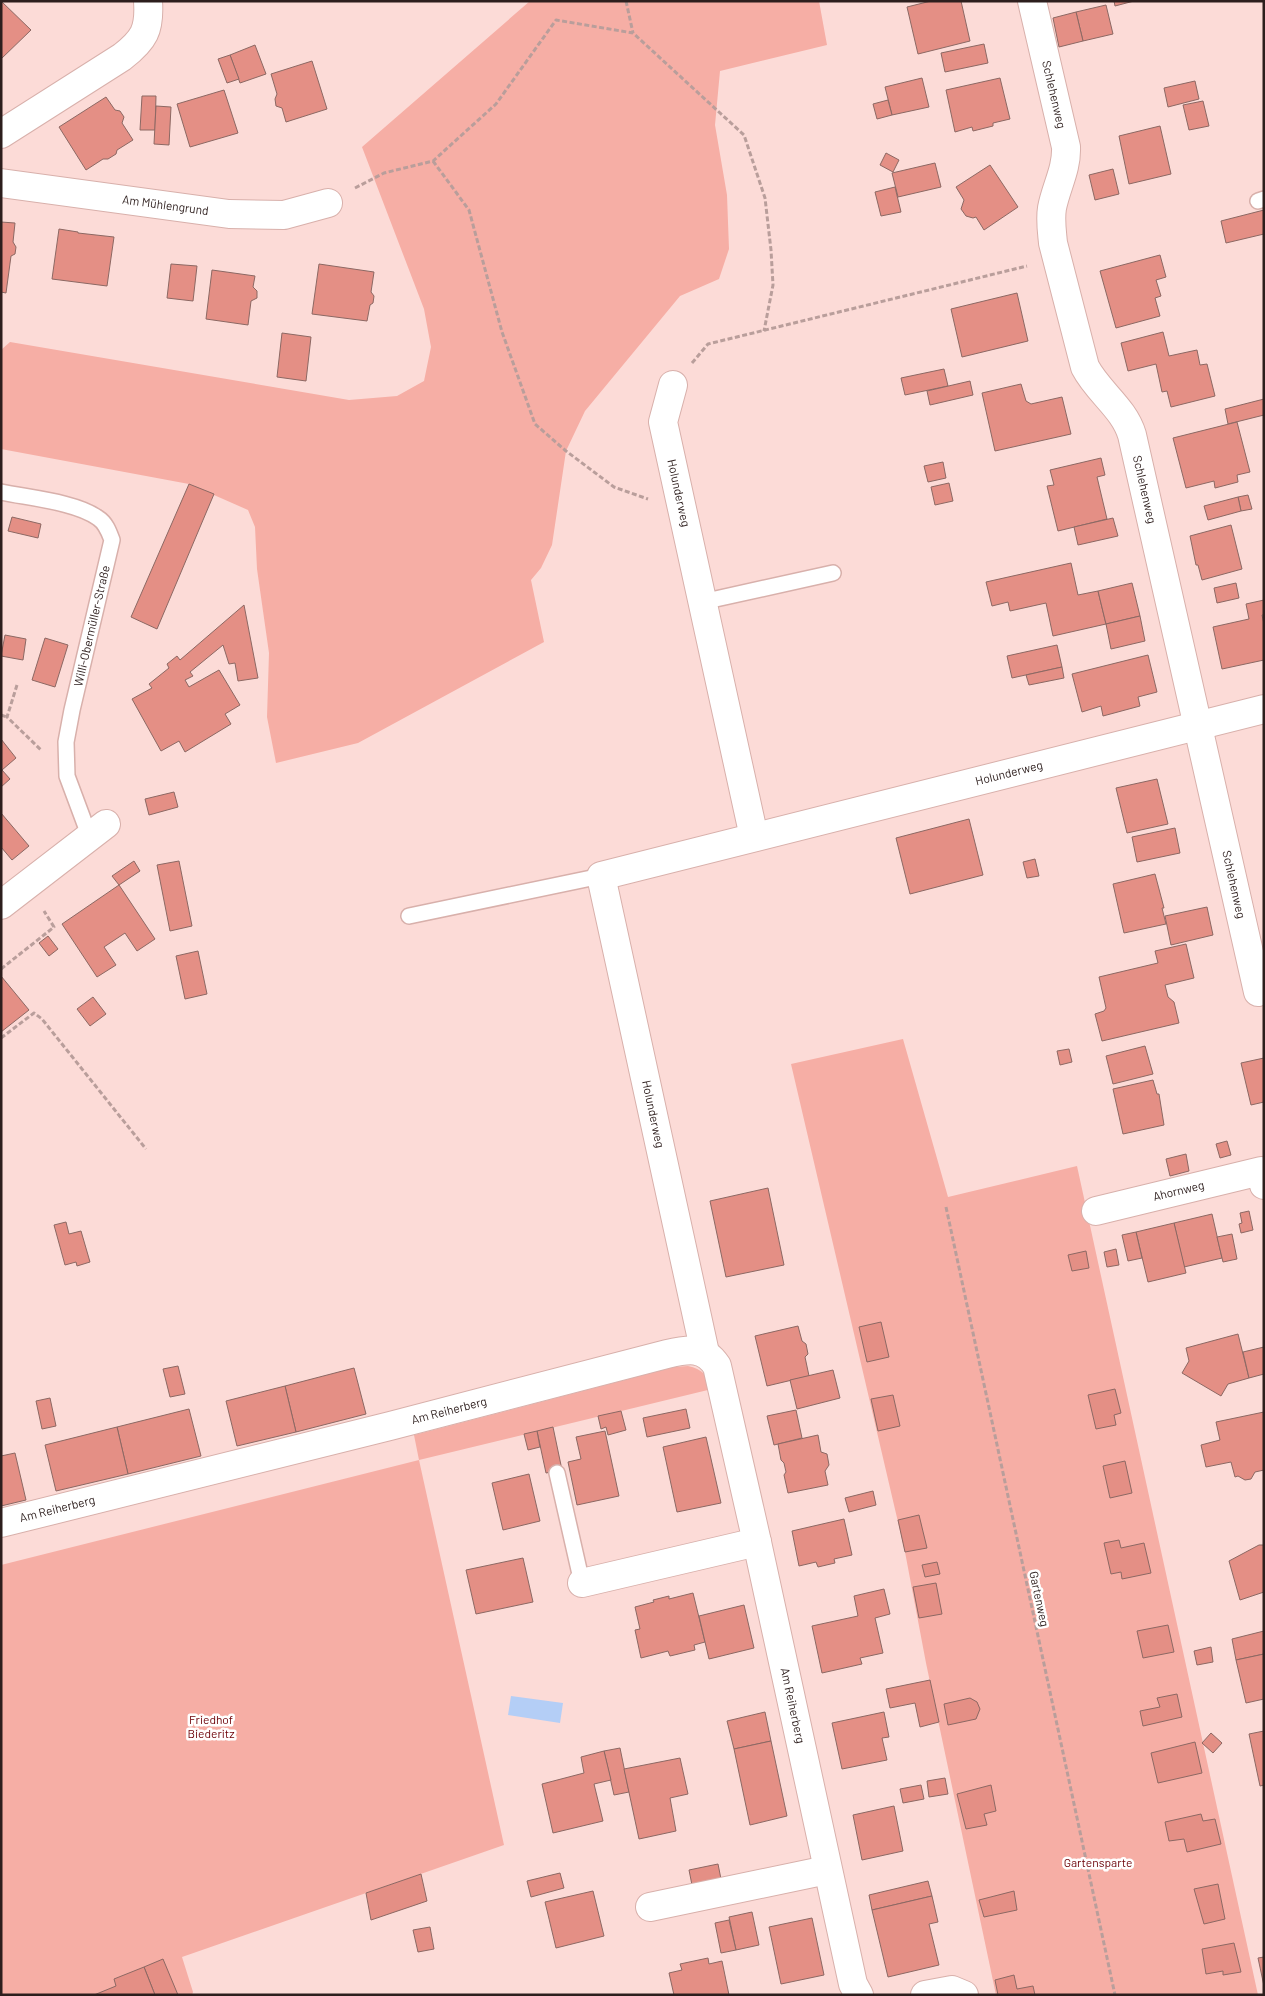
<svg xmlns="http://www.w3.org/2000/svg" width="1265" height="1996" viewBox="0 0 1265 1996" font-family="Barlow,sans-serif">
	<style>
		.green { fill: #f6aea5 }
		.water { fill: #b4cef6 }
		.building { fill: #e48f85; stroke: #8c6863 }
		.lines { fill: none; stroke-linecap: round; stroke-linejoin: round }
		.service-casing { stroke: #d8b0ab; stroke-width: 18 }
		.minor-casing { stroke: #d8b0ab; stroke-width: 30 }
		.path { stroke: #b99e9b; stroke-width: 3; stroke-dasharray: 5 2.5; stroke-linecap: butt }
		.service { stroke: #fff; stroke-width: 15 }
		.minor { stroke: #fff; stroke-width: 28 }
		.labels { text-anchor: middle; stroke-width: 5; stroke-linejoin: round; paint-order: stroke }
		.street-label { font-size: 12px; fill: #2d1e1d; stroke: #fff }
		.park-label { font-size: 12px; fill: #6c0007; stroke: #fff }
	</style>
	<rect width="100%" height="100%" fill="#fcdbd7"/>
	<!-- green -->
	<g class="green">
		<path d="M530 1H819L827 45 720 71 715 125 727 195 729 249 719 279 680 296 585 411 566 451 552 545 541 568 531 580 544 642 358 743 276 763 267 717 269 653 257 569 255 527 248 510 189 484 1 449V350L10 342 349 400 397 396 424 381 431 347 424 309 362 147Z"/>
		<path d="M903 1039 948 1197 1077 1166 1258 1995H996L926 1663 905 1552 791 1064Z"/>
		<path d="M688 1366C702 1369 709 1376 712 1389L419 1460 504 1845 182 1957 193 1992 192 1995H1V1565L419 1460 414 1435 674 1367Z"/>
	</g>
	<!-- water -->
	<path class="water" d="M511 1696 563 1703 560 1723 508 1715Z"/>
	<!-- building -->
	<g class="building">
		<path d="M1 1 31 30 1 59Z"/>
		<path d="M931 1H961L970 41 918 54 907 7Z"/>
		<path d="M1114 1H1134L1115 6Z"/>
		<path d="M1106 5 1113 34 1083 41 1076 12Z"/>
		<path d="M1076 12 1083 41 1059 47 1053 18Z"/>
		<path d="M984 44 988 63 945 72 941 53Z"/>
		<path d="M255 45 266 74 240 83 230 55Z"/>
		<path d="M230 55 239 79 227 83 218 59Z"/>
		<path d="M312 61 327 109 286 122 282 108 276 106 275 99 277 94 271 74Z"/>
		<path d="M922 78 929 107 892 115 885 87Z"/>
		<path d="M1000 78 1010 119 993 123V126L973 131 972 127 955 132 946 90Z"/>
		<path d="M1195 81 1199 99 1168 107 1164 88Z"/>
		<path d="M224 90 238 133 190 147 177 104Z"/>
		<path d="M142 96H156L155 130H140Z"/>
		<path d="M106 97 115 110 120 111 124 117 122 123 133 140 117 150 116 154 108 159H103L86 170 59 127Z"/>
		<path d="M888 100 892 115 877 119 873 104Z"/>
		<path d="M1203 101 1209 126 1189 130 1183 105Z"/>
		<path d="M156 106 171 107 169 145 154 144Z"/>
		<path d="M1160 126 1171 174 1129 184 1119 136Z"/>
		<path d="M886 153 899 160 893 172 880 165Z"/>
		<path d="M935 163 941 187 898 197 892 173Z"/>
		<path d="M990 165 1018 207 984 230 976 217 973 218 966 216 961 209 964 200 956 187Z"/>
		<path d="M1113 169 1119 194 1095 200 1089 175Z"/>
		<path d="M895 187 901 212 881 216 875 192Z"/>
		<path d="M1264 210V234L1226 243 1221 221Z"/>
		<path d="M1 222 15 223 13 242 16 247 15 254 11 256 6 293 1 292Z"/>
		<path d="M59 229 78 232V233L114 237 107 286 52 279Z"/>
		<path d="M1160 255 1166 277 1156 280 1161 296 1155 298 1160 316 1116 328 1100 271Z"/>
		<path d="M171 264 197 266 193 301 167 298Z"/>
		<path d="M319 264 374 272 371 292 374 296 373 303 370 305 367 321 312 314Z"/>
		<path d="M212 270 255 276 253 287 257 291V298L251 301 248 325 206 319Z"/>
		<path d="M1017 293 1028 341 962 357 951 309Z"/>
		<path d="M1163 332 1169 356 1197 350 1200 365 1207 364 1215 396 1171 407 1167 391 1162 392 1156 364 1128 371 1121 343Z"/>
		<path d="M282 333 311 337 306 381 277 377Z"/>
		<path d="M944 369 948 386 905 395 901 378Z"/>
		<path d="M970 381 973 395 930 405 927 391Z"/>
		<path d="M1021 384 1026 401 1031 404 1062 397 1071 434 995 451 982 393Z"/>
		<path d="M1264 399V415L1228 424 1225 409Z"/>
		<path d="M1237 422 1250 472 1237 475 1238 482 1215 488 1214 481 1186 488 1173 438Z"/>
		<path d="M1101 458 1105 475 1097 477 1107 519 1058 531 1047 486 1054 485 1050 470Z"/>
		<path d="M943 462 946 478 928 482 924 466Z"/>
		<path d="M949 483 953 501 935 505 931 487Z"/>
		<path d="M189 484 214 494 157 629 131 617Z"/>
		<path d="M1248 495 1252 509 1241 511 1238 497Z"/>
		<path d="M1238 497 1241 511 1208 520 1204 506Z"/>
		<path d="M12 517 41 524 38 538 8 531Z"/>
		<path d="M1113 518 1118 536 1078 545 1074 527Z"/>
		<path d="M1231 525 1242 569 1202 580 1198 565H1196L1190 536Z"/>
		<path d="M1071 563 1078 595 1098 591 1106 624 1053 636 1046 603 1010 611 1008 602 992 606 986 582Z"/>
		<path d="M1132 583 1140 616 1106 624 1098 591Z"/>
		<path d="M1236 583 1239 598 1217 603 1214 588Z"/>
		<path d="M1264 600V615H1262L1264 624V660L1222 669 1213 627 1249 619 1246 604Z"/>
		<path d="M244 605 258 678 238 681 235 663 229 664 223 645 190 672 193 676 185 680 189 687 219 670 240 705 225 714 231 724 185 752 179 741 161 751 132 699 152 688 149 684 169 668 167 664 177 656 180 660Z"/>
		<path d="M1140 616 1145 641 1111 649 1106 624Z"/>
		<path d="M5 635 26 639 23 660 1 656Z"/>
		<path d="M45 638 68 645 55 687 32 680Z"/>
		<path d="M1057 645 1062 667 1012 678 1007 656Z"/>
		<path d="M1148 655 1157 692 1138 697 1140 706 1103 716 1101 706 1082 712 1072 674Z"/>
		<path d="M1062 667 1064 678 1029 685 1026 675Z"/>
		<path d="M1 739 16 758 2 770 10 779 1 787Z"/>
		<path d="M1157 779 1168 824 1127 833 1116 788Z"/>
		<path d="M174 792 178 807 149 815 145 799Z"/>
		<path d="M1 813 29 846 12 860 1 847Z"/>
		<path d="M969 819 983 875 910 894 896 838Z"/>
		<path d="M1175 828 1180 853 1137 862 1132 837Z"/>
		<path d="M1035 859 1039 876 1027 878 1023 862Z"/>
		<path d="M134 861 140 871 119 885 112 876Z"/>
		<path d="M179 861 192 926 170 931 157 865Z"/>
		<path d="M1155 874 1164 908H1162L1166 924 1124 933 1113 884Z"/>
		<path d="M119 885 155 939 137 951 125 933 104 947 116 965 97 977 62 924Z"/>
		<path d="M1207 907 1213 935 1171 945 1165 916Z"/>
		<path d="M48 936 58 949 49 956 39 943Z"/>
		<path d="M1186 944 1194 978 1165 985 1168 997 1174 1002 1179 1023 1102 1041 1095 1014 1104 1011 1106 1008 1099 977 1158 963 1155 951Z"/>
		<path d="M198 951 207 994 185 999 176 956Z"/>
		<path d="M1 976 29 1010 1 1032Z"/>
		<path d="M93 997 106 1014 90 1026 77 1009Z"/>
		<path d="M1145 1046 1153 1074 1113 1084 1106 1056Z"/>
		<path d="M1069 1049 1072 1062 1060 1065 1057 1051Z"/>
		<path d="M1264 1058V1102L1251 1105 1241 1063Z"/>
		<path d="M1153 1080 1157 1094H1159L1164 1125 1123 1134 1113 1089Z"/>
		<path d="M1227 1141 1231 1155 1220 1158 1216 1144Z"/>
		<path d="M1186 1154 1189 1171 1170 1176 1166 1159Z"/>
		<path d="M768 1188 784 1265 726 1277 710 1201Z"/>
		<path d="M1249 1211 1253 1230 1241 1233 1239 1224 1242 1223 1240 1213Z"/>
		<path d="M1212 1214 1222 1258 1184 1267 1174 1223Z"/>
		<path d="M66 1222 69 1234 81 1231 90 1262 77 1266 76 1262 65 1265 54 1225Z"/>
		<path d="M1174 1223 1186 1273 1148 1282 1136 1232Z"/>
		<path d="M1136 1232 1142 1258 1128 1261 1122 1235Z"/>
		<path d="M1232 1234 1237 1259 1223 1262 1217 1237Z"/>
		<path d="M1116 1249 1119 1265 1107 1267 1104 1252Z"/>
		<path d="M1086 1251 1089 1268 1072 1271 1068 1255Z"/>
		<path d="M881 1322 889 1357 867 1362 859 1327Z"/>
		<path d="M798 1326 802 1341 806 1344 808 1354 805 1357 809 1376 767 1386 755 1336Z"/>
		<path d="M1238 1334 1249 1378 1228 1384 1221 1396 1182 1373 1189 1361 1186 1348Z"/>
		<path d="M1264 1347V1374L1249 1378 1243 1352Z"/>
		<path d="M178 1366 185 1394 170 1397 163 1369Z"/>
		<path d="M354 1368 366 1414 296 1432 285 1386Z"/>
		<path d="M833 1370 840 1398 797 1409 790 1380Z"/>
		<path d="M285 1386 296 1432 237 1446 226 1401Z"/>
		<path d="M1115 1389 1121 1413 1114 1415 1116 1425 1096 1429 1088 1395Z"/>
		<path d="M893 1395 900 1426 878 1431 871 1399Z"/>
		<path d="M50 1398 56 1426 42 1429 36 1401Z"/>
		<path d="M189 1409 201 1456 128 1474 117 1427Z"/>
		<path d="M686 1409 690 1428 647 1437 643 1418Z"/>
		<path d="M796 1410 802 1438 774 1445 767 1416Z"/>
		<path d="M621 1411 626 1430 608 1435 606 1427 601 1429 598 1416Z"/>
		<path d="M1264 1412V1470L1255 1472 1251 1479 1245 1480 1238 1476 1235 1477 1231 1462 1206 1467 1201 1445 1220 1440 1216 1422Z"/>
		<path d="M117 1427 128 1474 56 1491 45 1445Z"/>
		<path d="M553 1427 562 1470 546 1473 537 1431Z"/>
		<path d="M537 1431 540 1447 528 1450 524 1434Z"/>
		<path d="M605 1431 619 1496 577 1505 568 1462 581 1459 576 1437Z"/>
		<path d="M818 1435 821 1452 827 1454 829 1465 825 1471 828 1485 788 1493 784 1475 786 1472 784 1463 781 1460 778 1444Z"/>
		<path d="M706 1437 721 1503 677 1512 663 1447Z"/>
		<path d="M15 1453 26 1500 1 1506V1456Z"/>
		<path d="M1125 1461 1132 1493 1110 1498 1103 1466Z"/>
		<path d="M529 1474 540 1521 503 1530 492 1483Z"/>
		<path d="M873 1491 876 1505 849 1512 845 1498Z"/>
		<path d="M919 1515 927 1548 905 1552 898 1520Z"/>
		<path d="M844 1519 852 1555 834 1559 835 1563 818 1567 816 1562 799 1566 792 1531Z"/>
		<path d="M1119 1540 1121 1548 1144 1543 1151 1573 1122 1579 1121 1572 1111 1574 1104 1543Z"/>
		<path d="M1259 1545H1264V1592L1240 1600 1229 1561Z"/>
		<path d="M523 1558 533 1602 476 1614 466 1570Z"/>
		<path d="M937 1562 940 1574 925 1577 922 1565Z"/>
		<path d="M936 1583 942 1614 919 1618 913 1587Z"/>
		<path d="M884 1589 890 1614 875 1618 883 1653 860 1658 862 1664 822 1673 812 1626 858 1616 854 1596Z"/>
		<path d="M693 1593 705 1642 694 1645 695 1650 670 1656 668 1651 641 1658 635 1630 640 1629 635 1607 654 1602 653 1600 669 1596V1599Z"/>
		<path d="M744 1605 754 1648 709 1659 699 1616Z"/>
		<path d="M1168 1625 1174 1652 1143 1658 1137 1631Z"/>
		<path d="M1264 1631V1654L1236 1660 1232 1639Z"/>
		<path d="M1211 1647 1213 1662 1197 1665 1194 1651Z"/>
		<path d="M1264 1654V1699L1246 1703 1236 1660Z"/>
		<path d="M930 1680 939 1722 920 1727 915 1703 890 1708 886 1689Z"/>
		<path d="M1177 1694 1182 1717 1143 1726 1140 1711 1160 1707 1157 1698Z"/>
		<path d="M970 1698 977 1702 980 1709 976 1719 948 1725 944 1704Z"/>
		<path d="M765 1712 771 1741 734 1749 727 1721Z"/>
		<path d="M884 1712 889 1737 882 1738 887 1760 842 1769 832 1723Z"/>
		<path d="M1264 1731V1785L1260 1786 1249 1734Z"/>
		<path d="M1211 1733 1222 1743 1213 1753 1202 1743Z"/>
		<path d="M771 1741 787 1816 750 1825 734 1749Z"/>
		<path d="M1195 1742 1202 1773 1158 1783 1151 1753Z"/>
		<path d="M620 1748 629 1792 614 1795 604 1751Z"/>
		<path d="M604 1751 611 1780 594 1784 603 1821 553 1833 542 1784 584 1773 581 1757Z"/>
		<path d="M680 1758 688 1794 670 1798 676 1831 639 1839 624 1769Z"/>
		<path d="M945 1778 948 1794 929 1797 927 1781Z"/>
		<path d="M921 1785 924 1799 903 1803 900 1789Z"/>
		<path d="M991 1785 996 1811 984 1814 987 1825 966 1829 957 1794Z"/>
		<path d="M894 1806 903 1851 862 1860 853 1815Z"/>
		<path d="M1201 1814 1203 1821 1215 1819 1221 1844 1187 1852 1184 1839 1169 1841 1165 1822Z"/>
		<path d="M718 1864 722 1884 693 1890 689 1870Z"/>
		<path d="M560 1873 564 1888 531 1897 527 1881Z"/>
		<path d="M421 1874 427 1901 371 1920 366 1893Z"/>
		<path d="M928 1881 932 1896 872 1910 869 1895Z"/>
		<path d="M1218 1884 1225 1919 1204 1924 1194 1889Z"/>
		<path d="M593 1891 604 1936 556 1948 545 1902Z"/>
		<path d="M1014 1891 1017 1910 984 1917 979 1900Z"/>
		<path d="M932 1896 938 1922 929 1924 939 1965 888 1977 872 1910Z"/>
		<path d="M752 1912 759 1945 736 1950 729 1917Z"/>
		<path d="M812 1918 824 1975 781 1984 769 1927Z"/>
		<path d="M729 1920 736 1950 721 1953 715 1923Z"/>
		<path d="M430 1927 434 1949 418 1952 413 1930Z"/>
		<path d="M1234 1943 1241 1972 1223 1975V1971L1206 1974 1202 1949Z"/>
		<path d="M1264 1957V1986L1258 1958Z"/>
		<path d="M708 1958 709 1964 722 1961 729 1995H674L669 1973 682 1970 680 1964Z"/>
		<path d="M163 1959 178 1995H155L144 1967Z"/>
		<path d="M144 1967 155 1995H94L116 1986 114 1979Z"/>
		<path d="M1014 1975 1017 1989 1033 1986 1035 1995H998L995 1980Z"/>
	</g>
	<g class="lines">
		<defs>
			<g id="service">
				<path d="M1258 201 1264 199"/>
				<path d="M1 492C29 498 76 502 98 518 106 523 109 532 112 540L72 710 66 742 67 776 89 835"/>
				<path d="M702 602 833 573"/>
				<path d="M409 916 601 876"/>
				<path d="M557 1473 582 1583"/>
			</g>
			<g id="minor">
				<path id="s1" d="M1032 1 1066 147C1067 169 1056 187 1052 208 1050 220 1052 232 1053 243L1085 367C1098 392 1124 408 1132 435L1258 992"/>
				<path d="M1 134 122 57C144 40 150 30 148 1"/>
				<path id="s2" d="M1 183 229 214 284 215 328 203"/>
				<path id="s3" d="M673 385 663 422 754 837"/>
				<path d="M1 905 106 824"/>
				<path id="s4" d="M1096 1211 1261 1171 1264 1185"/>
				<path id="s5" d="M705 1353 601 876 1264 709"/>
				<path id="s6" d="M1 1523 390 1426 667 1354C688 1349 704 1346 717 1366L757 1542 853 1984 859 1995"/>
				<path d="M582 1583 757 1542"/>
				<path d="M650 1907 827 1870"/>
				<path d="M925 1995 952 1990 964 1995"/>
			</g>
		</defs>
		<!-- service casing -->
		<use href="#service" class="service-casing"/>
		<!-- minor casing -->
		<use href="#minor" class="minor-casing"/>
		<!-- path -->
		<g class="path">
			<path d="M626 1 633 33"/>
			<path d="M433 161 469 210 502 332 535 424 566 451 614 487 648 499"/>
			<path d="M355 188 384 173 433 161 496 104 556 20 633 33 744 135 765 198 771 250 773 285 764 331"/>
			<path d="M692 363 708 344 1027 266"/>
			<path d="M17 685 7 717 42 751"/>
			<path d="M1 715 7 717"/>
			<path d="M1 969 54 927 44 911"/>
			<path d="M1 1038 34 1013 42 1019 146 1149"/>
			<path d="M946 1207 1115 1995"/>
		</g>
		<!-- service -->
		<use href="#service" class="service"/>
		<!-- minor -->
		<use href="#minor" class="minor"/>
	</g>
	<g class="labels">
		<!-- street labels -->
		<g class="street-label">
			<text dy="4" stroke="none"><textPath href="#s1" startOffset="96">Schlehenweg</textPath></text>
			<text dy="4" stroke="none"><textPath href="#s2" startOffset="166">Am Mühlengrund</textPath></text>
			<text dy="4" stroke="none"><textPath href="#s1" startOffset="515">Schlehenweg</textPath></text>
			<text dy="4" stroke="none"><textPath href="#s3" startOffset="111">Holunderweg</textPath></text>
			<text transform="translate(92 626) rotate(-77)" y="4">Willi-Obermüller-Straße</text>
			<text dy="4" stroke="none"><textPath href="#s5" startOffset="909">Holunderweg</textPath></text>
			<text dy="4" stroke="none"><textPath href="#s1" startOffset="920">Schlehenweg</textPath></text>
			<text transform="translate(653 1114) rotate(78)" y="4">Holunderweg</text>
			<text dy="4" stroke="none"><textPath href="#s4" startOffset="85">Ahornweg</textPath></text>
			<text dy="4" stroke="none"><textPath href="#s6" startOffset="462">Am Reiherberg</textPath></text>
			<text dy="4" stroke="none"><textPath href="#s6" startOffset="58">Am Reiherberg</textPath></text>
			<text transform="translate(1039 1599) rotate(78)" y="4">Gartenweg</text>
			<text dy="4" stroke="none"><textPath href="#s6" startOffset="1091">Am Reiherberg</textPath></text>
		</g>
		<!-- park labels -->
		<g class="park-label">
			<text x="211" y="1724">Friedhof<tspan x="211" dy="14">Biederitz</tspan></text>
			<text x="1098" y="1867">Gartensparte</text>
		</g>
	</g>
	<!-- border -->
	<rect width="1265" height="1996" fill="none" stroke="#2d1e1d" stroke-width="5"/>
</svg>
